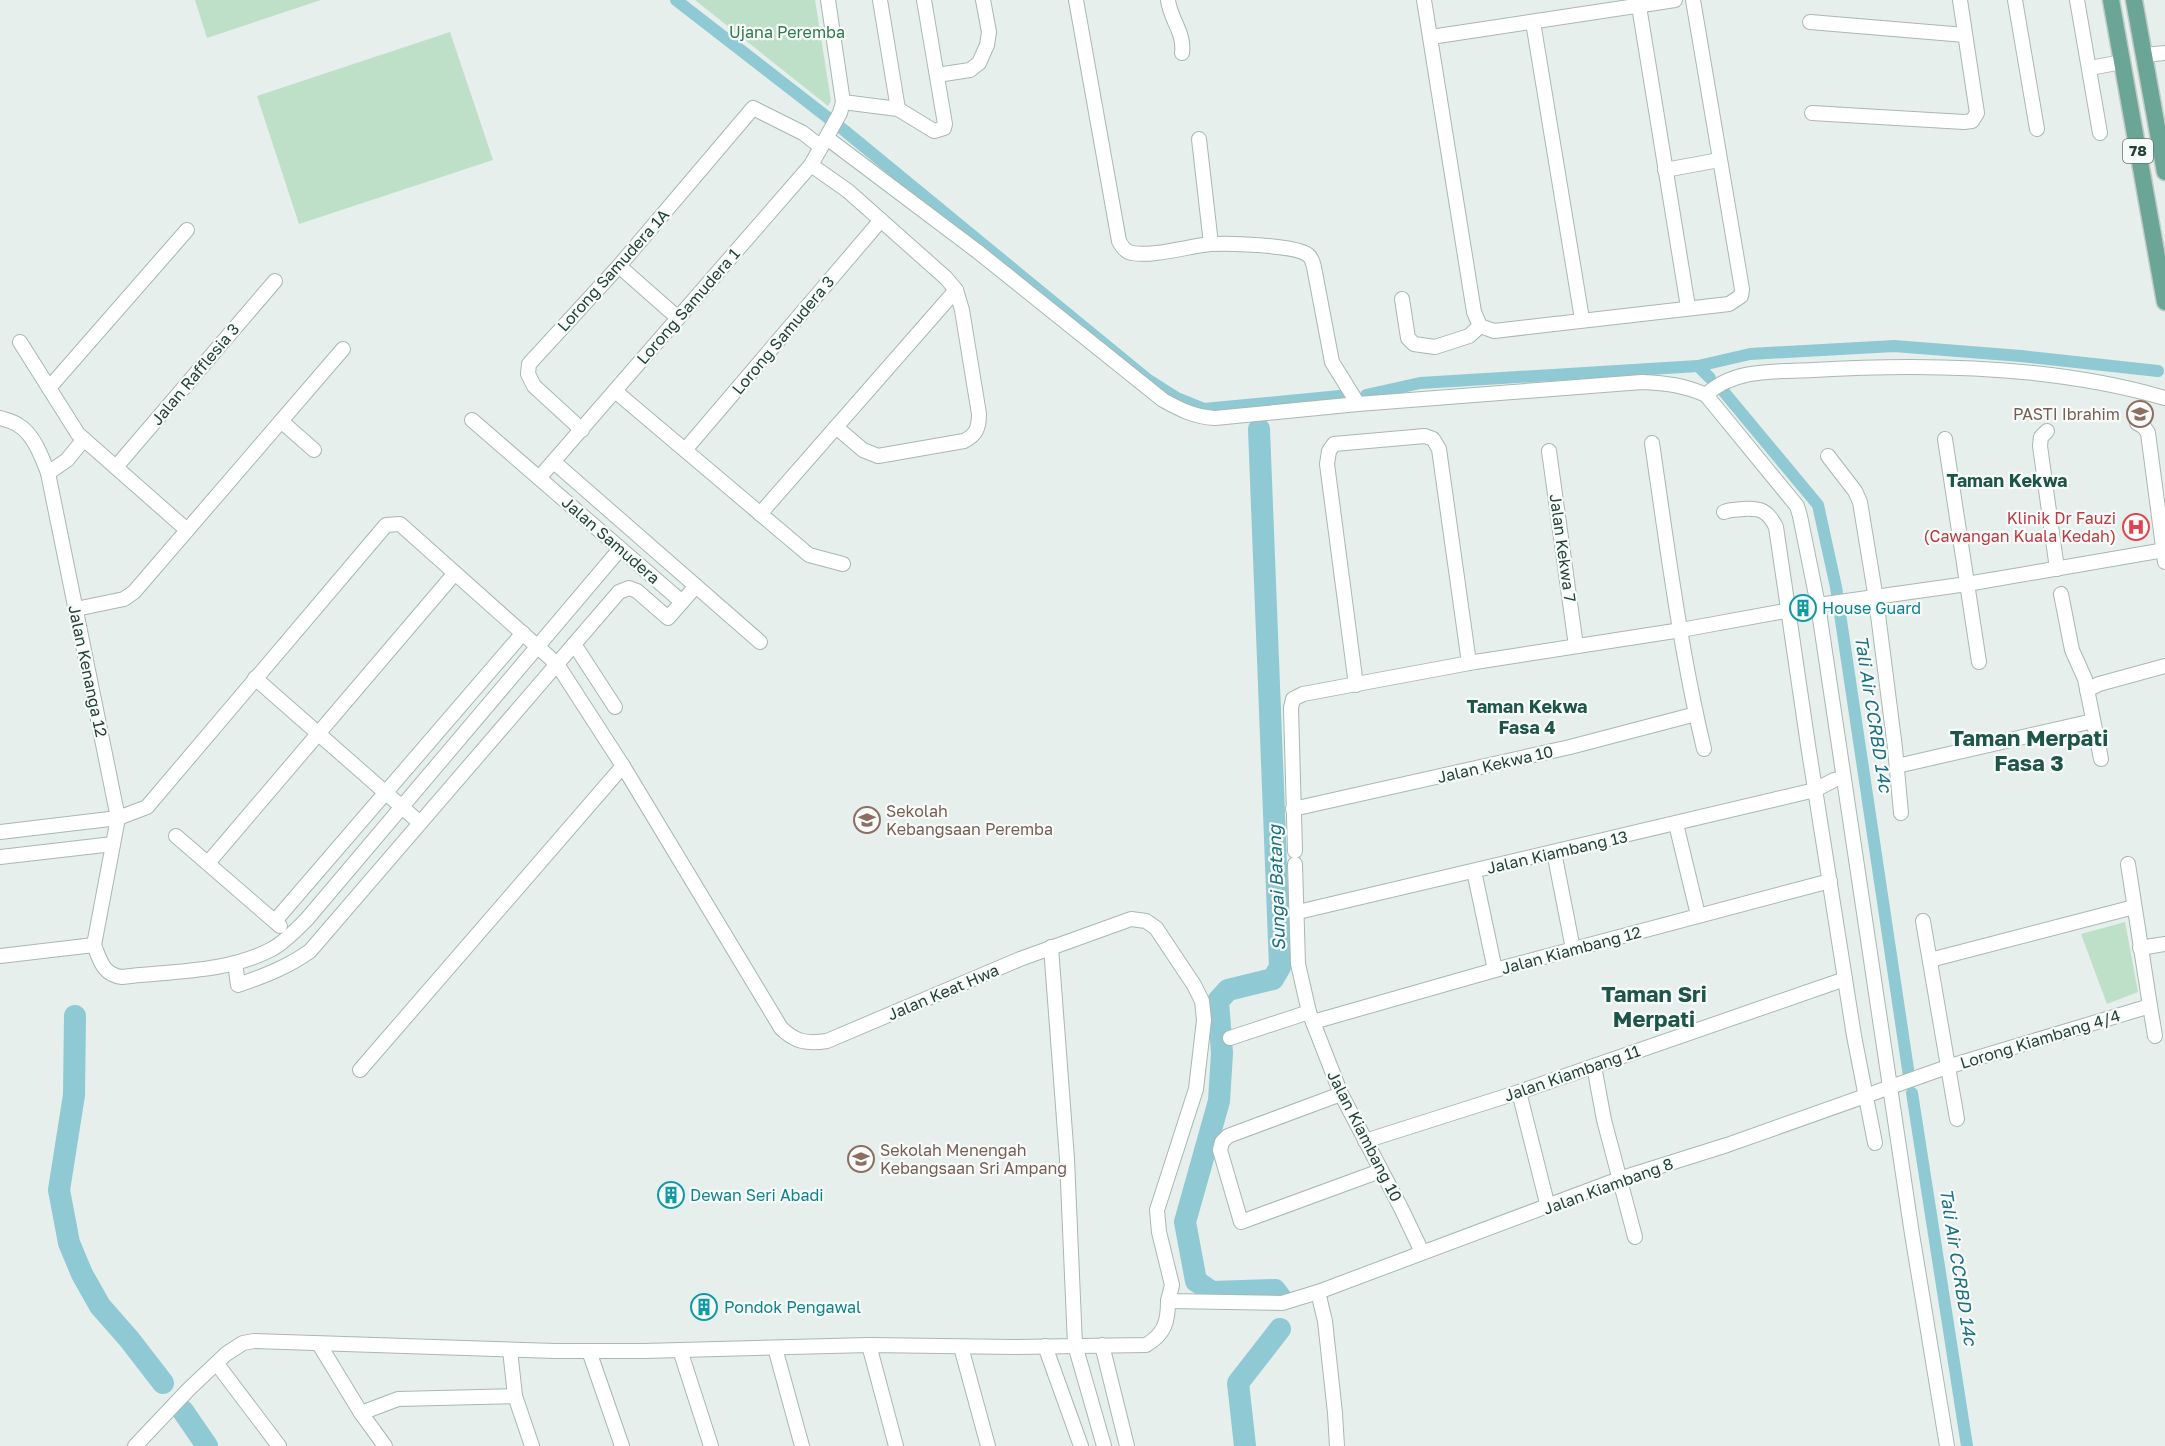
<svg xmlns="http://www.w3.org/2000/svg" width="2165" height="1446" viewBox="0 0 2165 1446" font-family="'Golos Text',sans-serif">
	<style>
		.green { fill: #bfe0c8 }
		.lines { fill: none; stroke-linecap: round; stroke-linejoin: round }
		.canal { stroke: #8ec9d4; stroke-width: 12 }
		.river { stroke: #8ec9d4; stroke-width: 22 }
		.minor-casing { stroke: #a8b8b2; stroke-width: 16 }
		.major-casing { stroke: #c2cac8; stroke-width: 19 }
		.minor { stroke: #fff; stroke-width: 14 }
		.major { stroke: #6aa596; stroke-width: 16 }
		.labels { text-anchor: middle; stroke-width: 4.5; stroke-linejoin: round; paint-order: stroke }
		.shield { fill: #f7fbf9; stroke: #637a73; stroke-width: 1.5 }
		.shield-label { font-size: 15px; font-weight: bold; fill: #24423a }
		.park-label { font-size: 16px; fill: #2d7a4b; stroke: #f7fbf9 }
		.street-label { font-size: 16px; fill: #24423a; stroke: #f7fbf9 }
		.education-label { font-size: 16px; fill: #785e54; stroke: #f7fbf9; text-anchor: start }
		.health-label { font-size: 16px; fill: #be3a42; stroke: #f7fbf9; text-anchor: end }
		.culture-label { font-size: 16px; fill: #0d838f; stroke: #f7fbf9; text-anchor: start }
		.neighbourhood-label { font-size: 18px; font-weight: bold; fill: #1f5548; stroke: #f7fbf9 }
		.water-label { font-size: 18px; font-style: italic; fill: #1c6f80; stroke: #f7fbf9 }
		.district-label { font-size: 22px; font-weight: bold; fill: #1f5548; stroke: #f7fbf9 }
	</style>
	<rect width="100%" height="100%" fill="#e6efeb"/>
	<!-- green -->
	<g class="green">
		<path d="M195 0H321L207 38Z"/>
		<path d="M695 0H815L831 101 828 106Z"/>
		<path d="M450 32 493 160 299 224 257 96Z"/>
		<path d="M2125 922 2138 992 2107 1004 2081 934Z"/>
	</g>
	<g class="lines">
		<!-- canal -->
		<g class="canal">
			<path d="M676 0 845 131 1147 379 1177 398 1204 409 1340 396"/>
			<path d="M1698 366 1710 378"/>
			<path d="M1724 392 1818 505 1836 587 1909 1076"/>
			<path d="M1366 395 1420 383 1698 366 1750 354 1894 346 2021 356 2158 371"/>
			<path d="M1912 1093 1967 1446"/>
		</g>
		<!-- river -->
		<g class="river">
			<path d="M1259 429 1280 967 1273 979 1228 990 1218 1001 1222 1053 1219 1101 1185 1222 1196 1281 1212 1292 1275 1290 1281 1298"/>
			<path d="M75 1016 74 1095 59 1190 69 1243 82 1274 100 1306 129 1339 163 1383"/>
			<path d="M183 1411 207 1446"/>
			<path d="M1245 1446 1238 1383 1280 1329"/>
		</g>
		<defs>
			<g id="minor">
				<path d="M880 0 898 109"/>
				<path d="M1076 0 1119 241C1122 247 1126 252 1132 253 1153 257 1189 246 1211 244 1229 243 1296 245 1308 255 1312 258 1313 263 1314 267L1332 362 1358 404"/>
				<path d="M1168 0C1170 19 1185 33 1182 53"/>
				<path d="M1424 0 1474 312 1480 326 1494 331 1729 304 1741 296 1742 289 1693 0"/>
				<path d="M1638 0 1688 307"/>
				<path d="M2015 0 2037 129"/>
				<path d="M2077 0 2100 133"/>
				<path d="M1533 22 1582 319"/>
				<path d="M1810 22 1965 35"/>
				<path d="M1431 37 1675 0"/>
				<path d="M2144 55 2165 53"/>
				<path d="M2090 68 2122 62"/>
				<path d="M937 75 970 70 979 63 987 45 989 32 983 0"/>
				<path d="M843 102 898 109 934 131 944 128 945 124 924 0"/>
				<path d="M1812 113 1964 122 1972 121 1977 113 1960 0"/>
				<path d="M827 138 977 251 1163 400C1181 410 1195 417 1215 418L1358 404 1642 382C1665 383 1684 385 1706 395L1797 506 1800 516 1818 605 1912 1234 1947 1446"/>
				<path d="M1199 139 1211 244"/>
				<path d="M811 165 848 191 946 278 956 290 962 310 979 414C979 428 976 435 964 441L878 456 863 450 836 427"/>
				<path d="M1665 170 1719 160"/>
				<path d="M619 266 678 318"/>
				<path d="M1402 299 1408 338 1414 344 1435 347 1469 336 1480 326"/>
				<path d="M20 342 78 434 187 530"/>
				<path d="M49 388 187 230"/>
				<path d="M615 391 809 555 843 564"/>
				<path d="M1706 395C1734 368 1776 372 1813 370 1927 363 2055 366 2165 398"/>
				<path d="M0 418C6 420 13 421 18 425 33 433 42 457 48 473L118 818 94 945"/>
				<path d="M472 420 682 602"/>
				<path d="M281 421 314 450"/>
				<path d="M2137 423 2144 427 2148 433 2165 562"/>
				<path d="M582 430 534 386 528 374 529 364 619 266 753 108 803 133 821 147"/>
				<path d="M2047 431 2041 437 2040 446 2057 569"/>
				<path d="M1945 439 1979 662"/>
				<path d="M1652 443C1667 545 1680 649 1704 749"/>
				<path d="M685 450 881 220"/>
				<path d="M1549 451 1576 646"/>
				<path d="M1828 456 1855 491 1860 502 1876 599 1895 748 1901 813"/>
				<path d="M554 462 760 642"/>
				<path d="M116 467 275 281"/>
				<path d="M48 473 67 460 84 439"/>
				<path d="M539 478 811 165 840 113 843 102 828 0"/>
				<path d="M1724 512C1731 509 1737 510 1744 509 1761 508 1768 511 1776 527L1808 745 1854 1036 1875 1143"/>
				<path d="M760 514 956 290"/>
				<path d="M2061 594 2072 650 2085 679 2101 759"/>
				<path d="M76 609 124 599 134 592 343 349"/>
				<path d="M574 644 615 707"/>
				<path d="M255 678 419 822"/>
				<path d="M1356 685 1327 464 1329 451 1334 444 1425 436 1433 439 1439 449 1469 663"/>
				<path d="M2087 690 2099 684 2165 666"/>
				<path d="M1897 766 2093 721"/>
				<path d="M1293 809 1570 747 1696 714"/>
				<path d="M1676 824 1698 915"/>
				<path d="M0 832 118 818 147 807 386 525 400 524 557 664 623 766 781 1028C795 1042 807 1044 827 1041L1020 959 1131 919 1146 921 1156 928 1194 985 1202 1001 1204 1020 1196 1089 1157 1210 1159 1232 1172 1285 1168 1301 1282 1303 1318 1292 1619 1179 1727 1145 1947 1067 2150 1006 2128 864"/>
				<path d="M176 836 280 926"/>
				<path d="M1295 851 1291 708 1293 699 1303 694 1475 662 1681 630 1818 605 1967 584 2165 550"/>
				<path d="M1554 852 1573 949"/>
				<path d="M0 857 113 844"/>
				<path d="M208 863 455 573"/>
				<path d="M1295 864 1298 964 1309 1012 1341 1094 1401 1208 1422 1252"/>
				<path d="M1474 871 1495 970"/>
				<path d="M1298 912 1815 790 1834 780 1843 778"/>
				<path d="M275 921 523 633"/>
				<path d="M1923 921 1957 1119"/>
				<path d="M94 945C100 960 103 975 122 977 171 971 227 973 272 949 285 942 296 930 307 919L620 549"/>
				<path d="M1051 947 1067 1159 1075 1345 1104 1446"/>
				<path d="M2140 948 2165 944"/>
				<path d="M0 956 94 945"/>
				<path d="M1930 960 2134 907"/>
				<path d="M235 963 238 985C264 976 288 967 310 951L619 592 629 588 637 591 668 618 696 586"/>
				<path d="M2150 1006 2155 1036"/>
				<path d="M1313 1022 1495 970 1830 881"/>
				<path d="M1230 1038 1309 1012"/>
				<path d="M1594 1066 1604 1120 1635 1237"/>
				<path d="M360 1070 623 766"/>
				<path d="M1519 1092 1548 1207"/>
				<path d="M1341 1094 1228 1136 1222 1142 1220 1150 1241 1222 1380 1171"/>
				<path d="M1365 1141 1519 1092 1845 979"/>
				<path d="M1318 1292 1325 1321 1335 1413 1337 1446"/>
				<path d="M319 1344 361 1413 385 1446"/>
				<path d="M869 1345 896 1446"/>
				<path d="M1102 1345 1127 1446"/>
				<path d="M1045 1346 1081 1446"/>
				<path d="M961 1347 988 1446"/>
				<path d="M775 1348 802 1446"/>
				<path d="M510 1350 515 1396 532 1446"/>
				<path d="M680 1350 711 1446"/>
				<path d="M589 1351 622 1446"/>
				<path d="M217 1364 279 1446"/>
				<path d="M361 1413 398 1399 515 1396"/>
				<path d="M135 1446 189 1389 226 1354 243 1343 254 1341 555 1351H644L869 1345 1014 1347 1146 1345C1165 1334 1168 1321 1168 1301"/>
			</g>
			<g id="major">
				<path d="M2111 0 2165 302"/>
				<path d="M2134 0 2165 172"/>
			</g>
		</defs>
		<!-- minor casing -->
		<use href="#minor" class="minor-casing"/>
		<!-- major casing -->
		<use href="#major" class="major-casing"/>
		<!-- minor -->
		<use href="#minor" class="minor"/>
		<!-- major -->
		<use href="#major" class="major"/>
	</g>
	<!-- icons -->
	<defs>
		<symbol id="school-ring" viewBox="-11 -11 22 22"><circle r="9.5" fill="#f7fbf9" stroke="#8d6e63" stroke-width="1.5"/><path d="M0-5L7-2L0 1L-7-2ZM-4 1L0 2.5L4 1V4Q0 6-4 4Z" fill="#8d6e63"/></symbol>
		<symbol id="hospital-ring" viewBox="-11 -11 22 22"><circle r="9.5" fill="#f7fbf9" stroke="#e0444e" stroke-width="1.5"/><path d="M-5-5h3v3.5h4V-5h3V5h-3V1.5h-4V5h-3Z" fill="#e0444e"/></symbol>
		<symbol id="building-ring" viewBox="-11 -11 22 22"><circle r="9.5" fill="#f7fbf9" stroke="#0f9aa8" stroke-width="1.5"/><path d="M-4-6H4V6H1V3H-1V6H-4ZM-2.5-4.3h1.7v1.8h-1.7ZM.8-4.3h1.7v1.8H.8ZM-2.5-1h1.7V.8h-1.7ZM.8-1h1.7V.8H.8Z" fill="#0f9aa8"/></symbol>
	</defs>
	<g fill-rule="evenodd">
		<use href="#school-ring" x="2125" y="399" width="30" height="30"/>
		<use href="#hospital-ring" x="2121" y="512" width="30" height="30"/>
		<use href="#building-ring" x="1788" y="593" width="30" height="30"/>
		<use href="#school-ring" x="852" y="805" width="30" height="30"/>
		<use href="#school-ring" x="846" y="1144" width="30" height="30"/>
		<use href="#building-ring" x="656" y="1180" width="30" height="30"/>
		<use href="#building-ring" x="689" y="1292" width="30" height="30"/>
	</g>
	<g class="labels">
		<!-- shield labels -->
		<rect class="shield" x="2123" y="139" width="30" height="24" rx="4.5"/>
		<g class="shield-label">
			<text x="2138" y="156">78</text>
		</g>
		<!-- park labels -->
		<g class="park-label">
			<text x="787" y="38">Ujana Peremba</text>
		</g>
		<!-- street labels -->
		<g class="street-label">
			<text transform="translate(613 270) rotate(-48)" y="6">Lorong Samudera 1A</text>
			<text transform="translate(688 306) rotate(-49)" y="6">Lorong Samudera 1</text>
			<text transform="translate(783 335) rotate(-50)" y="6">Lorong Samudera 3</text>
			<text transform="translate(195 374) rotate(-50)" y="6">Jalan Rafflesia 3</text>
			<text transform="translate(611 540) rotate(41)" y="6">Jalan Samudera</text>
			<text transform="translate(1563 548) rotate(82)" y="6">Jalan Kekwa 7</text>
			<text transform="translate(88 671) rotate(78)" y="6">Jalan Kenanga 12</text>
			<text transform="translate(1495 764) rotate(-13)" y="6">Jalan Kekwa 10</text>
			<text transform="translate(1557 852) rotate(-13)" y="6">Jalan Kiambang 13</text>
			<text transform="translate(1571 950) rotate(-15)" y="6">Jalan Kiambang 12</text>
			<text transform="translate(943 992) rotate(-23)" y="6">Jalan Keat Hwa</text>
			<text transform="translate(2040 1039) rotate(-17)" y="6">Lorong Kiambang 4/4</text>
			<text transform="translate(1572 1073) rotate(-19)" y="6">Jalan Kiambang 11</text>
			<text transform="translate(1365 1136) rotate(63)" y="6">Jalan Kiambang 10</text>
			<text transform="translate(1608 1186) rotate(-20)" y="6">Jalan Kiambang 8</text>
		</g>
		<!-- education labels -->
		<g class="education-label">
			<text x="2120" y="420" text-anchor="end">PASTI Ibrahim</text>
			<text x="886" y="817">Sekolah<tspan x="886" dy="18">Kebangsaan Peremba</tspan></text>
			<text x="880" y="1156">Sekolah Menengah<tspan x="880" dy="18">Kebangsaan Sri Ampang</tspan></text>
		</g>
		<!-- health labels -->
		<g class="health-label">
			<text x="2116" y="524">Klinik Dr Fauzi<tspan x="2116" dy="18">(Cawangan Kuala Kedah)</tspan></text>
		</g>
		<!-- culture labels -->
		<g class="culture-label">
			<text x="1822" y="614">House Guard</text>
			<text x="690" y="1201">Dewan Seri Abadi</text>
			<text x="724" y="1313">Pondok Pengawal</text>
		</g>
		<!-- neighbourhood labels -->
		<g class="neighbourhood-label">
			<text x="2007" y="487">Taman Kekwa</text>
			<text x="1527" y="713">Taman Kekwa<tspan x="1527" dy="21">Fasa 4</tspan></text>
		</g>
		<!-- water labels -->
		<g class="water-label">
			<text transform="translate(1873 714) rotate(81)" y="6">Tali Air CCRBD 14c</text>
			<text transform="translate(1277 888) rotate(-92)" y="6">Sungai Batang</text>
			<text transform="translate(1958 1267) rotate(81)" y="6">Tali Air CCRBD 14c</text>
		</g>
		<!-- district labels -->
		<g class="district-label">
			<text x="2029" y="746">Taman Merpati<tspan x="2029" dy="25">Fasa 3</tspan></text>
			<text x="1654" y="1002">Taman Sri<tspan x="1654" dy="25">Merpati</tspan></text>
		</g>
	</g>
</svg>
